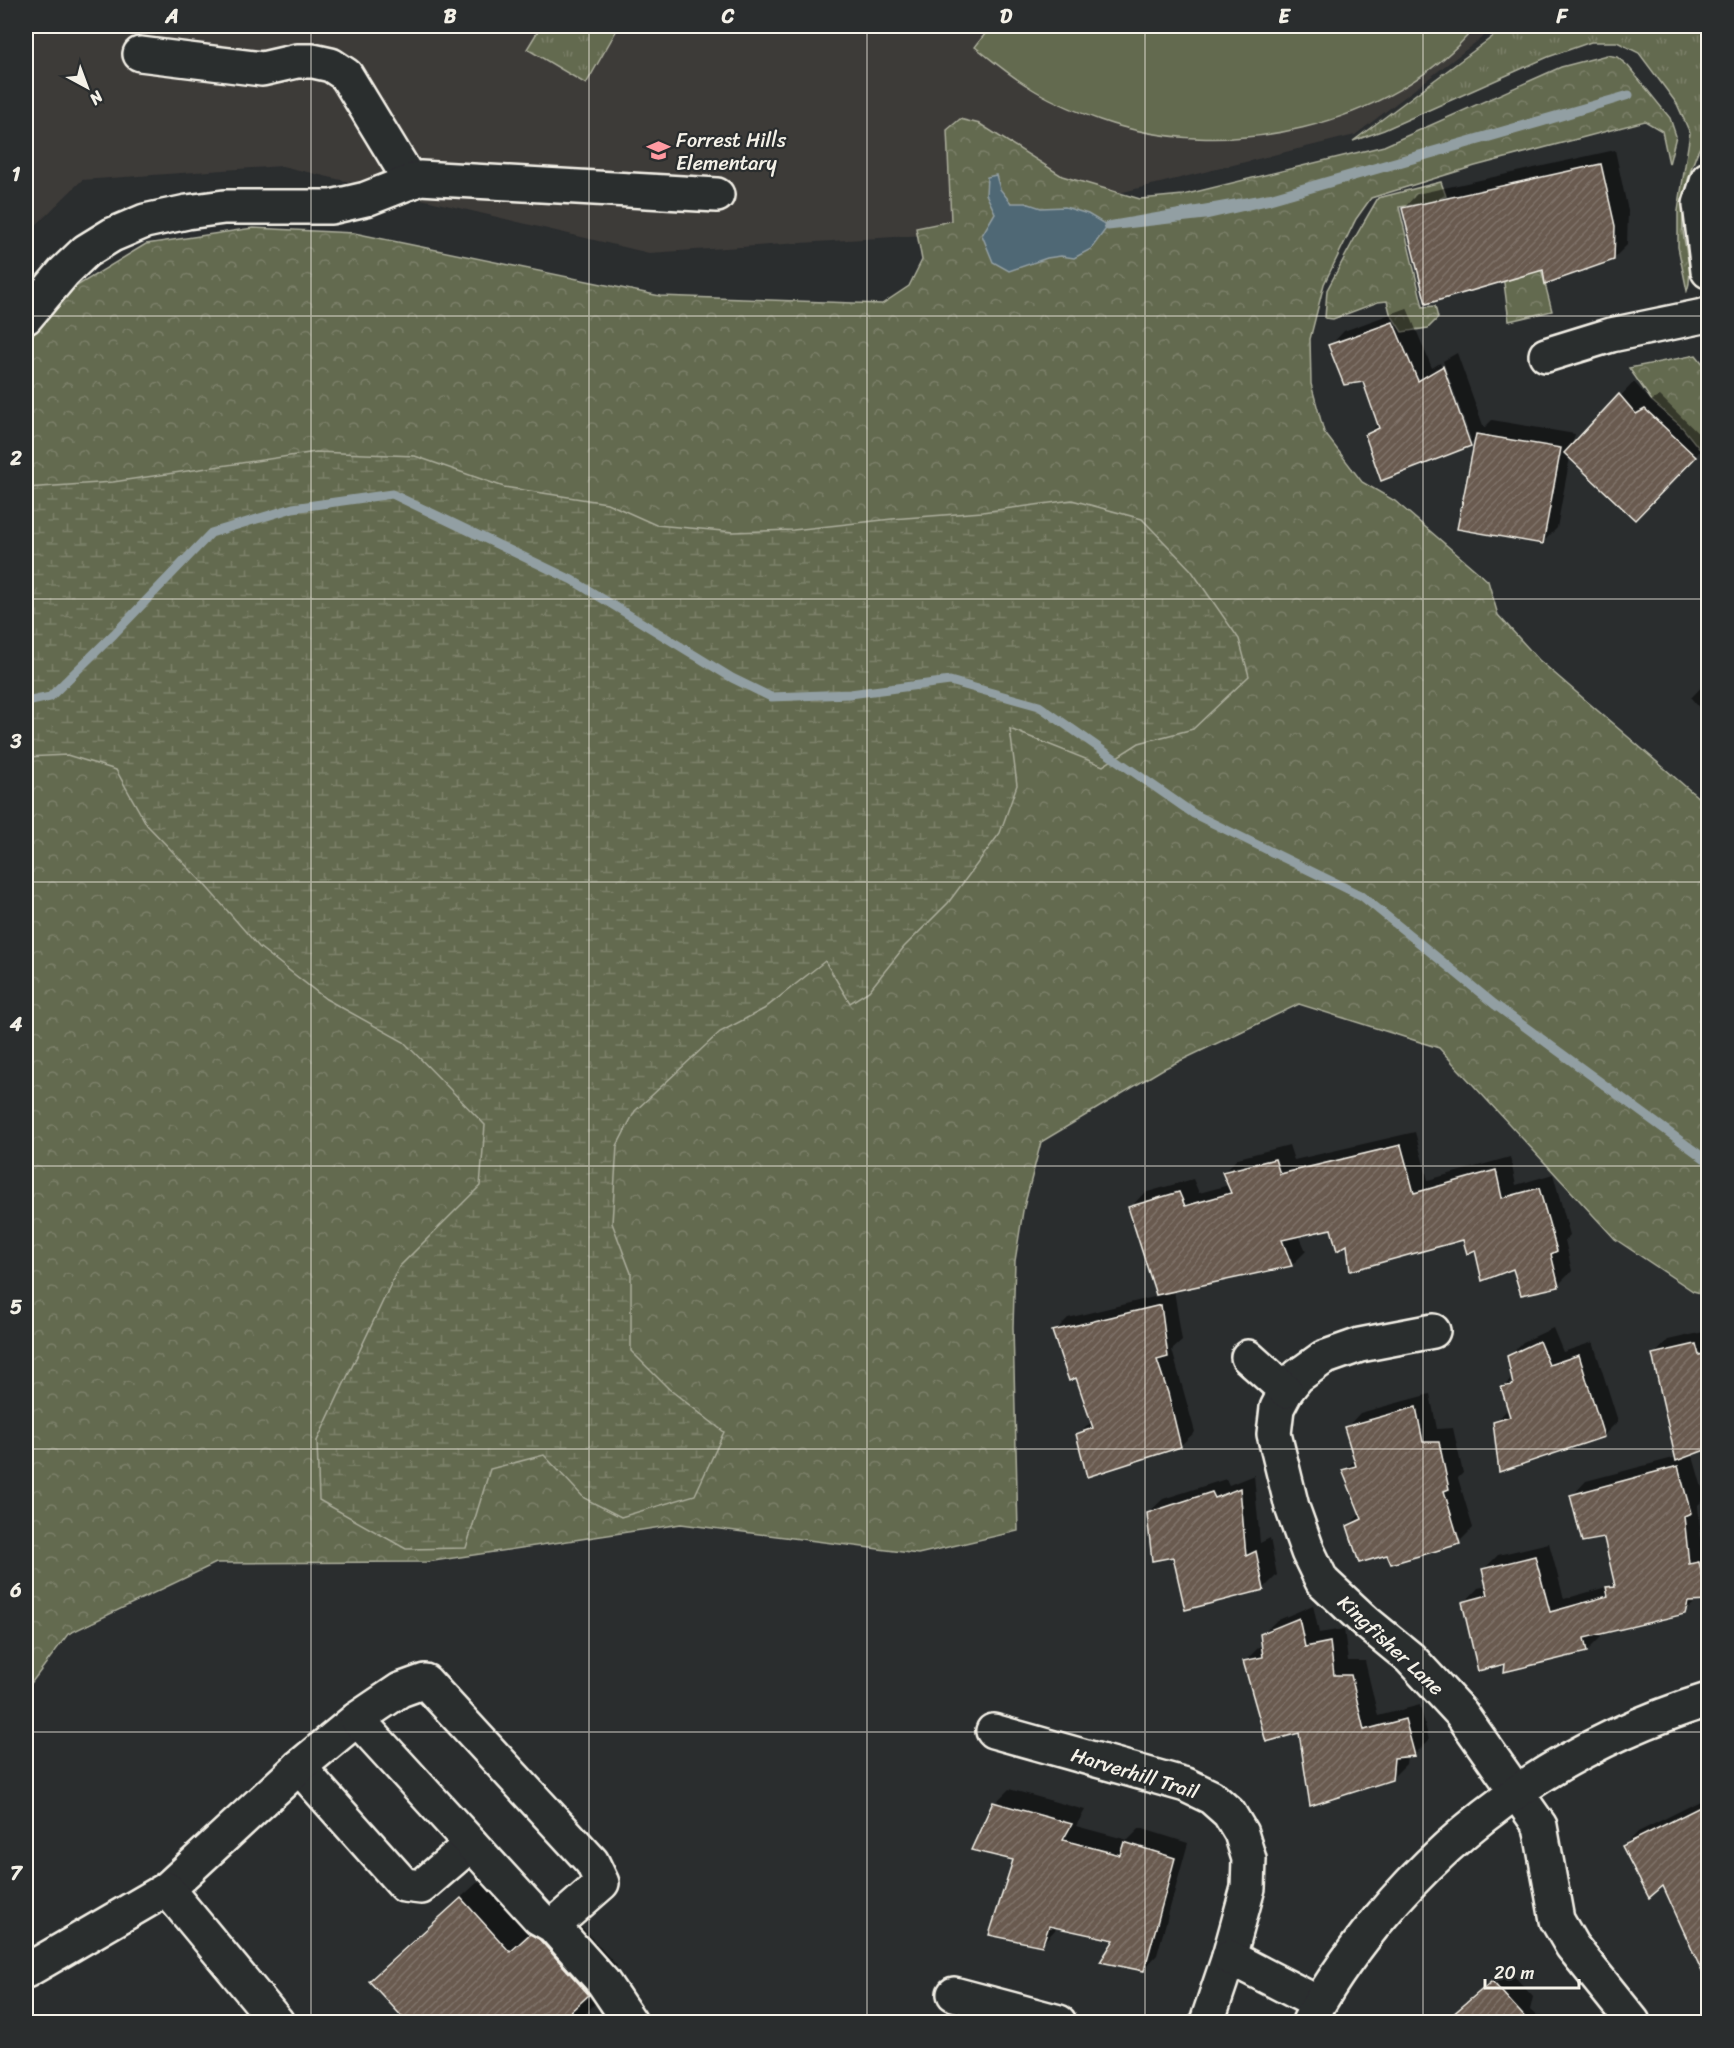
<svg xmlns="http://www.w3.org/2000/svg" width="1734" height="2048" viewBox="0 0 1734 2048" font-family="Sriracha,sans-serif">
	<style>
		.built { fill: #3d3a38 }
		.grass { fill: url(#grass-tufts); stroke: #acae9c; stroke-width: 1.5 }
		.forest { fill: url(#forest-crowns); stroke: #acae9c; stroke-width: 1.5 }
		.wetland { fill: url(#wetland-marsh); stroke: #acae9c; stroke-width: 1.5 }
		.garden { fill: #646a50; stroke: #acae9c; stroke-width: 1.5 }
		.water { fill: #506875; stroke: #929fa3; stroke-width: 1.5 }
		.shadow { fill: #0007 }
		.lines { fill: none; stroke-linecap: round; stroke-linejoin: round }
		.stream { stroke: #929fa3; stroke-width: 9 }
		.building { fill: url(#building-hatch); stroke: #f4f1e8; stroke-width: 1.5 }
		.minor-casing { stroke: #f4f1e8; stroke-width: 38 }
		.minor { stroke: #2a2d2e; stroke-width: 33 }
		.grid { fill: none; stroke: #f4f1e8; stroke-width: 1.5; stroke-opacity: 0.55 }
		.labels { text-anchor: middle; stroke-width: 4.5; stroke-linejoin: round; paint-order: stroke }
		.poi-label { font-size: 20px; fill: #f4f1e8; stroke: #2a2d2e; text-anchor: start }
		.street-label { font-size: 20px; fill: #f4f1e8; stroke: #2a2d2e }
		.neatline { fill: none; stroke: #f4f1e8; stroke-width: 2 }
		.grid-label { font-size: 20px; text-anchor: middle; font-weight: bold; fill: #f4f1e8 }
	</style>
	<defs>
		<pattern id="grass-tufts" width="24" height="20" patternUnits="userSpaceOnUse" patternTransform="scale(1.5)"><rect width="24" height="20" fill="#646a50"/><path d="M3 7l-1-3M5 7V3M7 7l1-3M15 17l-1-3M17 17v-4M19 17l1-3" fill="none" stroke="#7b8069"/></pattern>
		<pattern id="forest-crowns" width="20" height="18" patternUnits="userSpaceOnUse" patternTransform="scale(1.5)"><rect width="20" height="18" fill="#646a50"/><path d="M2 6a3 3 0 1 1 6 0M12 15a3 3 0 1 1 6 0" fill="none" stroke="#7b8069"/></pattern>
		<pattern id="wetland-marsh" width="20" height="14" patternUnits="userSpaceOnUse" patternTransform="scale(1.5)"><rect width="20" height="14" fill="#646a50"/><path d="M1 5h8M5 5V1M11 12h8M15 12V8" fill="none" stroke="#7b8069"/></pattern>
		<pattern id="building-hatch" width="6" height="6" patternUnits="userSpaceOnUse" patternTransform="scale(1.5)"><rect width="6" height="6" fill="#695a50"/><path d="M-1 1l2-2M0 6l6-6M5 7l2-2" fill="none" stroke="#7f7269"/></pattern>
	</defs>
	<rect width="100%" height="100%" fill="#2a2d2e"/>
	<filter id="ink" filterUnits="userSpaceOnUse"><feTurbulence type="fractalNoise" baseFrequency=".0167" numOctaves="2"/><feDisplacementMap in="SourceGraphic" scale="12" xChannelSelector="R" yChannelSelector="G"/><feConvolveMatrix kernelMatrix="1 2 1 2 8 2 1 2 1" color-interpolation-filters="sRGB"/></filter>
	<g filter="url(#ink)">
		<!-- built -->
		<path class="built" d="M26 26H1497L1355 135 956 233 649 253 282 166 82 180 26 235Z"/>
		<!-- grass -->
		<g class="grass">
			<path d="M541 26H619L586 84 527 49Z"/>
			<path d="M1507 26H1708V133C1690 160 1681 199 1683 231 1685 251 1694 272 1687 291L1678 247V211L1690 133 1677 104 1639 53 1617 42H1591L1548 57 1384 130 1353 141Z"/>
		</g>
		<!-- forest -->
		<g class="forest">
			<path d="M1607 55 1617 57 1628 66 1670 118 1676 136 1669 164 1662 131 1645 121 1475 166 1371 198 1356 219 1324 284 1310 339 1311 384 1324 432 1362 482 1395 501 1488 581 1498 615 1539 660 1708 806V1295L1693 1291 1615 1239 1439 1048 1299 1004 1163 1069 1041 1142 1023 1211 1015 1261 1013 1327 1018 1531 918 1554 681 1524 427 1562 216 1563 68 1634 26 1690V332L70 290 146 244 253 228 354 233 660 296 882 304 909 286 922 260 916 228 951 221 947 130 960 119 980 124 1062 176 1140 199 1183 195 1384 146 1561 67Z"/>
			<path d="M1441 182 1446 196 1431 202 1399 207 1423 307 1435 306 1438 318 1428 328 1402 332 1390 313 1387 301 1378 302 1333 319 1325 318 1327 290 1357 234 1378 198Z"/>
			<path d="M1537 253 1552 311 1509 321 1501 260Z"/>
			<path d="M1696 355 1708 370V451L1703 453 1682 427 1652 401 1629 368Z"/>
		</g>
		<!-- wetland -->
		<path class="wetland" d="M316 452 415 456 504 487 607 503 656 525 734 532 793 530 892 519 982 512 1072 500 1142 519 1191 570 1239 639 1249 676 1193 729 1139 743 1103 766 1010 729 1017 785 1000 833 948 903 904 947 869 991 850 1003 825 961 764 1009 720 1032 635 1111 617 1146 612 1223 631 1273V1351L669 1389 724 1432 695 1495 621 1517 584 1498 544 1455 490 1469 466 1548 406 1549 319 1500 317 1441 399 1267 480 1186 485 1125 404 1042 326 999 259 947 204 884 147 825 116 770 67 755 26 757V488L113 482Z"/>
		<!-- garden -->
		<path class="garden" d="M991 26H1476C1391 128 1224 164 1100 120 1075 111 1048 100 1026 85 1008 74 992 60 975 47Z"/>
		<!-- water -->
		<path class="water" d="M996 175 1000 189 1011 203H1026L1041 208 1065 207 1088 214 1108 226 1091 249 1074 258 1061 256 1047 258 1009 271 993 262 982 235 995 213 986 194 987 177Z"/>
		<!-- shadow -->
		<g class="shadow">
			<path d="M1615 150 1628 211 1627 245 1613 259 1544 269 1403 209 1417 194Z"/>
			<path d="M1407 308 1432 368 1440 363 1467 439H1471L1443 361 1457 353 1484 428 1492 420 1575 434 1572 446 1634 382 1651 401 1660 396 1708 443 1635 518 1570 457 1557 528 1543 542 1477 438 1470 444 1382 479 1367 435 1379 423 1364 381 1330 346 1344 331Z"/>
			<path d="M1708 680V718L1691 698Z"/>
			<path d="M1415 1132 1428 1180 1510 1157 1516 1185 1553 1174 1570 1235 1565 1240 1572 1271 1558 1285 1514 1267 1476 1248 1465 1238 1348 1242 1332 1227 1299 1235 1306 1251 1292 1265 1174 1290 1182 1341 1172 1350 1195 1432 1180 1446 1078 1435 1092 1421 1076 1376 1054 1332 1068 1318 1158 1296 1130 1208 1144 1193 1193 1179 1199 1193 1229 1185 1224 1172 1238 1158 1289 1145 1294 1160Z"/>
			<path d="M1553 1328 1563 1352 1593 1342 1618 1421 1603 1436 1495 1422 1509 1408 1503 1388 1513 1377 1509 1356 1523 1342Z"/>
			<path d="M1708 1331V1447L1692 1453 1705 1498 1698 1505 1702 1551 1708 1550V1599L1697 1600 1684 1613 1600 1633 1601 1637 1587 1651 1507 1662 1464 1603 1478 1588 1487 1586 1484 1569 1498 1555 1549 1543 1564 1599 1610 1586 1616 1580 1605 1536 1572 1496 1586 1481 1677 1457 1654 1355 1668 1340Z"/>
			<path d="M1430 1394 1437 1429 1453 1428 1463 1473 1458 1478 1473 1528 1459 1542 1388 1553 1348 1526 1361 1513 1344 1471 1356 1459 1346 1428 1360 1413Z"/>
			<path d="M1254 1475 1260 1543 1270 1538 1277 1575 1263 1589 1174 1556 1148 1513 1163 1499 1226 1479 1229 1485Z"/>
			<path d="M1313 1605 1319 1633 1344 1629 1348 1661H1365L1378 1716 1420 1705 1429 1740 1415 1754 1407 1755 1406 1764 1391 1779 1301 1731 1245 1661 1259 1647 1263 1646 1261 1635 1276 1621Z"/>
			<path d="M1009 1789 1085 1810 1076 1826 1128 1840 1140 1828 1188 1843 1157 1955 1143 1970 1116 1939 1057 1926 1055 1930 1041 1945 1015 1859 995 1803Z"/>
			<path d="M1708 1797V1981L1664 1884 1624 1846 1638 1832Z"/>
			<path d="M490 1871 539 1925 567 1911 617 1966 587 1995 595 2004 577 2022H409L371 1981 400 1953Z"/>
			<path d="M1507 1968 1533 1997 1530 2010 1543 2022H1445Z"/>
		</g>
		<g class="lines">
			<!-- stream -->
			<g class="stream">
				<path d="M1629 95 1542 122 1270 200 1205 215 1108 226 1269 198Z"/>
				<path d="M26 702 50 697 114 634 211 533 293 508 392 494 572 580 732 678 771 697 850 694 950 681 1039 706 1194 814 1362 896 1494 1004 1708 1161"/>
			</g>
		</g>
		<!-- building -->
		<g class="building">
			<path d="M1601 164 1615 226 1614 260 1545 284 1543 270 1426 304 1402 208Z"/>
			<path d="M1393 322 1418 381 1443 366 1471 446 1381 481 1365 435 1379 428 1363 382 1344 385 1328 345Z"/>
			<path d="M1619 394 1636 414 1645 409 1696 457 1635 520 1564 453Z"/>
			<path d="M1476 434 1561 448 1543 544 1457 529Z"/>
			<path d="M1401 1145 1414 1193 1496 1170 1502 1198 1539 1188 1557 1251 1551 1254 1559 1287 1521 1295 1513 1269 1482 1281 1475 1250 1467 1254 1463 1240 1350 1271 1347 1245 1337 1251 1331 1229 1282 1240 1292 1266 1156 1295 1128 1207 1179 1192 1185 1206 1231 1193 1222 1172 1275 1159 1280 1174Z"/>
			<path d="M1161 1305 1168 1357 1157 1360 1168 1393 1181 1447 1087 1477 1076 1434 1093 1428 1076 1378 1069 1381 1052 1331Z"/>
			<path d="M1539 1341 1549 1365 1579 1355 1604 1437 1499 1472 1493 1422 1510 1417 1501 1387 1513 1385 1507 1356Z"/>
			<path d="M1696 1344 1699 1355 1708 1353V1449L1676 1461 1652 1354Z"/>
			<path d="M1416 1407 1423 1442H1439L1449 1489 1444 1491 1460 1544 1391 1564 1387 1555 1359 1563 1347 1526 1362 1519 1342 1470 1356 1466 1344 1427Z"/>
			<path d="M1678 1466 1691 1513 1684 1516 1689 1564 1699 1562 1708 1601 1688 1602 1685 1614 1584 1638 1587 1652 1504 1672 1505 1664 1478 1671 1462 1602 1488 1595 1482 1569 1535 1556 1550 1612 1608 1596 1606 1587 1615 1586 1604 1538 1582 1542 1570 1495Z"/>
			<path d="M1240 1488 1246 1556 1256 1551 1264 1590 1185 1610 1173 1557 1152 1561 1147 1513 1212 1492 1215 1498Z"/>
			<path d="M1299 1618 1305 1647 1330 1642 1334 1675H1351L1364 1730 1405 1719 1415 1756 1394 1758 1392 1780 1310 1806 1299 1733 1266 1742 1243 1661 1263 1657 1260 1634Z"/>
			<path d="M993 1802 1072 1824 1063 1840 1120 1855 1124 1842 1175 1858 1144 1971 1100 1962 1114 1940 1049 1926 1042 1946 989 1935 1013 1860 971 1850Z"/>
			<path d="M1708 1803V1985L1663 1886 1649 1898 1622 1846Z"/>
			<path d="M461 1898 510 1952 530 1934 539 1939 589 1995 559 2022H407L369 1981Z"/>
			<path d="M1492 1981 1529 2022H1444Z"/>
		</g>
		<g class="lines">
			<defs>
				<g id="minor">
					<path d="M140 54 262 69 297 61H313L331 65 346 75 411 182"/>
					<path d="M1708 179 1700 204 1708 271"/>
					<path d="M26 317 64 272 86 251 112 235 145 221 187 212 224 207H331L366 199 420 178 717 195"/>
					<path d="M1546 355 1611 335 1708 315"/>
					<path d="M1433 1331 1360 1345 1323 1358 1298 1376 1286 1391 1277 1408 1274 1434 1292 1507 1308 1552 1322 1581 1366 1622 1410 1658 1461 1713 1540 1826 1557 1920 1572 1946 1633 2022"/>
					<path d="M1248 1357 1286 1391"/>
					<path d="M993 1731 1186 1785 1211 1797 1229 1813 1241 1833 1249 1859 1248 1888 1229 1957 1207 2022"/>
					<path d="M299 1767 404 1885 421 1887 471 1844"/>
					<path d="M167 1889 299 1767 357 1719"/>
					<path d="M553 1926 602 1883 592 1862 425 1681 400 1690 357 1719 539 1918 553 1926 603 1982 630 2022"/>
					<path d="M1229 1957 1318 2003"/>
					<path d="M26 1971 167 1889 277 2022"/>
					<path d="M954 1994 1059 2022"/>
					<path d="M1309 2022C1327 1986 1352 1952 1377 1921 1466 1813 1575 1741 1708 1700"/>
				</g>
			</defs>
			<!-- minor casing -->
			<use href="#minor" class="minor-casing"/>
			<!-- minor -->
			<use href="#minor" class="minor"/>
		</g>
	</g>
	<!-- grid -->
	<path class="grid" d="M311 26V2022M589 26V2022M867 26V2022M1145 26V2022M1423 26V2022M26 316H1708M26 599H1708M26 882H1708M26 1166H1708M26 1449H1708M26 1732H1708"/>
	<!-- icons -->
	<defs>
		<symbol id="school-bare" viewBox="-9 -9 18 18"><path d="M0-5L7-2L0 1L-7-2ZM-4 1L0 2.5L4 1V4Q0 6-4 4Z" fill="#ff9aa2" stroke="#2a2d2e" stroke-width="2.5" paint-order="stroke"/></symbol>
	</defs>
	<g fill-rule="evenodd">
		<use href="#school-bare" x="642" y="134" width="33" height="33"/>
	</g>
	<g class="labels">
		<!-- poi labels -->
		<g class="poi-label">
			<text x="676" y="147">Forrest Hills<tspan x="676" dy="23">Elementary</tspan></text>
		</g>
		<!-- street labels -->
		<g class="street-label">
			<text transform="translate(1391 1645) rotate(43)" y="7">Kingfisher Lane</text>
			<text transform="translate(1135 1773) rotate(17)" y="7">Harverhill Trail</text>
		</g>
	</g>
	<!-- margin -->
	<rect width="1734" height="2048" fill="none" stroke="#2a2d2e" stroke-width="66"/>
	<!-- north arrow -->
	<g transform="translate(87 87) rotate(139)" stroke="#2a2d2e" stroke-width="4.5" paint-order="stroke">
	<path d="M0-4.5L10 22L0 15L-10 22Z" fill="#f4f1e8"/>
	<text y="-9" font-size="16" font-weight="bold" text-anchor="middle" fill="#f4f1e8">N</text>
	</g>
	<!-- scale -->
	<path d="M1485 1979v9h94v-9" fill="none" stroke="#f4f1e8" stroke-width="3"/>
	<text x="1494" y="1979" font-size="18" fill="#f4f1e8" stroke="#2a2d2e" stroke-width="4.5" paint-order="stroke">20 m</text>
	<rect x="33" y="33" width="1668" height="1982" class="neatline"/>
	<g class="grid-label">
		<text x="172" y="23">A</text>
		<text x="450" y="23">B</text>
		<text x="728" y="23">C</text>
		<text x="1006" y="23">D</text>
		<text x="1284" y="23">E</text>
		<text x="1562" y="23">F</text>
		<text x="16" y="181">1</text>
		<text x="16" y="465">2</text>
		<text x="16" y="748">3</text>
		<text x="16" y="1031">4</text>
		<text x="16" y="1314">5</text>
		<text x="16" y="1597">6</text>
		<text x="16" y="1880">7</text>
	</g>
</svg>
